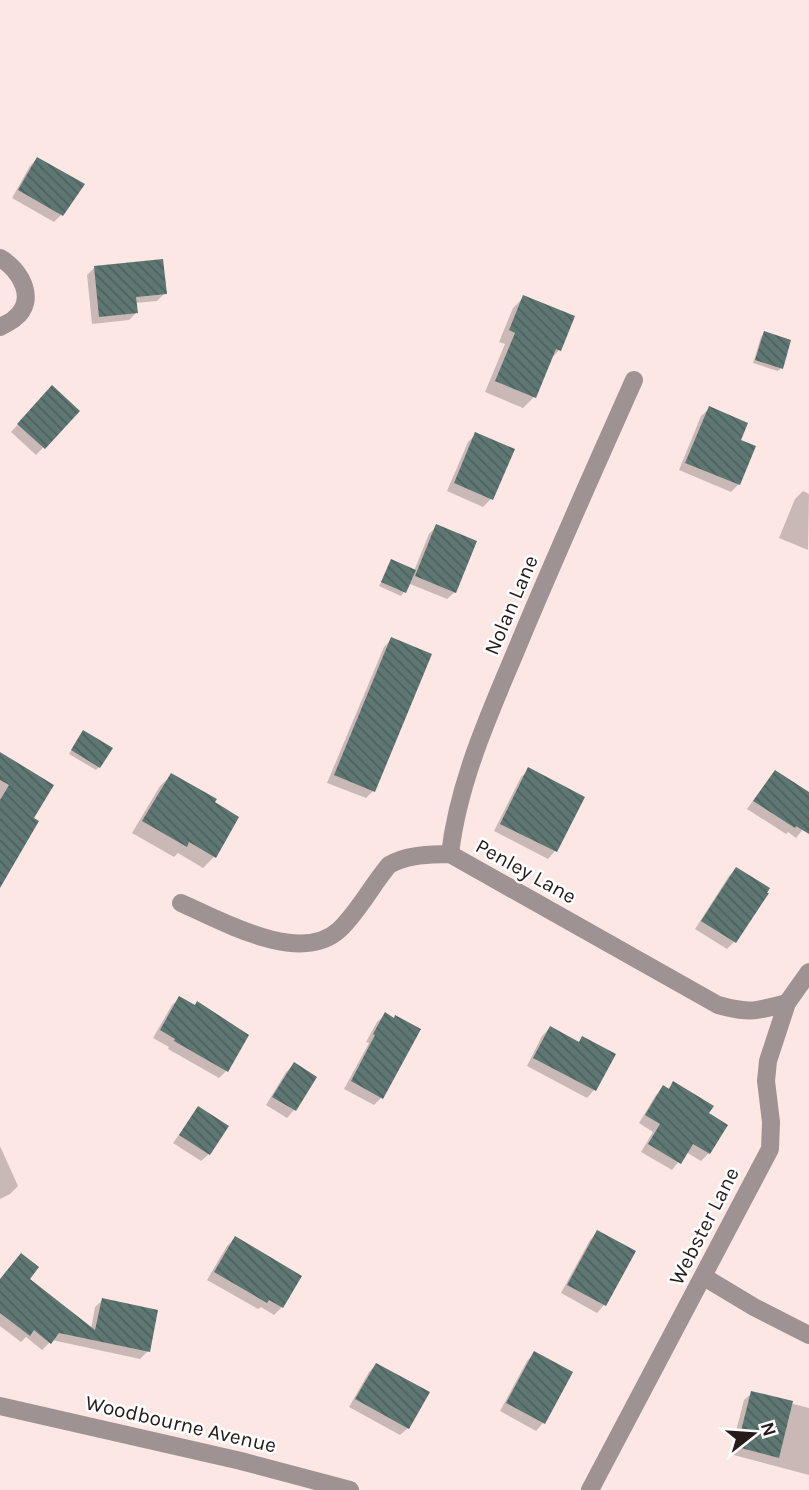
<svg xmlns="http://www.w3.org/2000/svg" width="809" height="1490" viewBox="0 0 809 1490" font-family="Karla,sans-serif">
	<style>
		.shadow { fill: #0003 }
		.building { fill: url(#building-back-hatch) }
		.lines { fill: none; stroke-linecap: round; stroke-linejoin: round }
		.street { stroke: #9e9392; stroke-width: 18 }
		.labels { text-anchor: middle; stroke-width: 5; stroke-linejoin: round; paint-order: stroke }
		.street-label { font-size: 21px; fill: #251b1b; stroke: #fff }
	</style>
	<defs>
		<pattern id="building-back-hatch" width="6" height="6" patternUnits="userSpaceOnUse" patternTransform="scale(1.75)"><rect width="6" height="6" fill="#5e7772"/><path d="M-1 5l2 2M0 0l6 6M5-1l2 2" fill="none" stroke="#4d615d"/></pattern>
	</defs>
	<rect width="100%" height="100%" fill="#fde7e5"/>
	<!-- shadow -->
	<g class="shadow">
		<path d="M37 159 61 215 54 222 12 198 30 166Z"/>
		<path d="M95 267 165 293 157 301 135 303 136 313 129 320 92 324 87 275Z"/>
		<path d="M524 297 559 350 550 360 534 397 523 408 485 392 505 344 499 342 513 308Z"/>
		<path d="M764 333 781 368 778 371 753 363 761 337Z"/>
		<path d="M45 395 78 411 36 455 11 432Z"/>
		<path d="M709 409 739 441V484L731 492 679 470 701 416Z"/>
		<path d="M476 434 491 499 483 507 447 491 468 442Z"/>
		<path d="M803 491 809 494 808 550 779 538 795 499Z"/>
		<path d="M437 526 455 592 447 599 410 584 401 596 379 586 392 561 414 571 429 534Z"/>
		<path d="M392 639 373 791 366 798 327 783 384 647Z"/>
		<path d="M80 735 99 767 96 770 69 754Z"/>
		<path d="M0 759 32 819 0 883Z"/>
		<path d="M529 770 583 797 555 851 548 859 494 831 521 777Z"/>
		<path d="M172 775 214 857 203 868 178 853 174 857 132 833 160 786Z"/>
		<path d="M768 780 809 794V822L796 838 788 832 786 834 747 809Z"/>
		<path d="M736 869 734 942 727 949 695 929 729 876Z"/>
		<path d="M180 998 195 1006 226 1071 219 1078 168 1049 169 1047 153 1038 172 1005Z"/>
		<path d="M385 1015 382 1097 374 1105 344 1089 369 1043 366 1042 377 1022Z"/>
		<path d="M550 1028 578 1043 582 1038 594 1090 587 1098 527 1066 542 1036Z"/>
		<path d="M294 1065V1110L287 1118 266 1105 286 1072Z"/>
		<path d="M674 1083 706 1114 709 1153 701 1161 686 1152 672 1170 641 1152 653 1132 639 1123 656 1095 663 1088 667 1090Z"/>
		<path d="M198 1108 209 1154 201 1161 173 1143Z"/>
		<path d="M0 1146 18 1186 10 1194 0 1199Z"/>
		<path d="M598 1232 634 1252 604 1305 597 1313 561 1293 590 1240Z"/>
		<path d="M235 1238 282 1307 274 1315 261 1307 258 1309 207 1280 227 1246Z"/>
		<path d="M0 1280 91 1329 95 1307 103 1300 148 1351 140 1359 52 1340 42 1350 26 1337 21 1342 0 1326Z"/>
		<path d="M535 1353 570 1373 543 1423 536 1431 500 1411 527 1361Z"/>
		<path d="M376 1365 408 1428 400 1435 349 1407 369 1372Z"/>
		<path d="M752 1393 809 1408V1475L730 1454 744 1400Z"/>
	</g>
	<!-- building -->
	<g class="building">
		<path d="M37 157 85 184 63 216 18 190Z"/>
		<path d="M163 259 167 294 136 297 138 313 99 317 94 266Z"/>
		<path d="M523 295 575 316 561 351 556 349 536 398 495 381 515 333 509 330Z"/>
		<path d="M764 331 791 340 783 369 755 360Z"/>
		<path d="M52 385 80 411 45 449 17 424Z"/>
		<path d="M709 406 748 423 741 440 756 446 740 485 685 463Z"/>
		<path d="M475 432 515 449 493 500 454 483Z"/>
		<path d="M436 524 477 541 456 593 415 576Z"/>
		<path d="M391 559 416 570 406 593 381 582Z"/>
		<path d="M391 637 432 654 375 792 334 775Z"/>
		<path d="M83 730 113 748 100 768 71 750Z"/>
		<path d="M0 752 54 785 34 818 39 821 0 888V800L9 785 0 780Z"/>
		<path d="M528 767 585 797 557 852 500 824Z"/>
		<path d="M775 770 809 792V834L796 826 795 828 753 801Z"/>
		<path d="M171 773 217 799 215 802 239 817 216 858 189 842 187 847 142 821Z"/>
		<path d="M736 867 770 888 767 893H769L736 943 701 921Z"/>
		<path d="M179 996 195 1005 197 1001 249 1035 228 1072 174 1041 175 1039 160 1030Z"/>
		<path d="M385 1012 394 1018 395 1015 421 1029 383 1099 351 1081 375 1035 373 1034Z"/>
		<path d="M550 1026 579 1042 582 1036 616 1054 596 1091 533 1058Z"/>
		<path d="M294 1062 317 1077 296 1111 272 1097Z"/>
		<path d="M673 1081 714 1106 709 1113 728 1125 710 1154 693 1144 681 1164 648 1144 660 1124 645 1115 663 1085 669 1089Z"/>
		<path d="M198 1106 229 1126 210 1155 179 1135Z"/>
		<path d="M597 1230 636 1251 606 1306 567 1285Z"/>
		<path d="M235 1236 302 1276 283 1308 269 1300 267 1303 214 1272Z"/>
		<path d="M21 1253 39 1267 30 1279 95 1330 102 1298 158 1310 150 1352 59 1333 51 1344 34 1330 30 1336 0 1313V1279Z"/>
		<path d="M534 1351 573 1372 545 1424 506 1403Z"/>
		<path d="M376 1363 430 1392 409 1429 355 1399Z"/>
		<path d="M751 1391 793 1401 779 1458 737 1447Z"/>
	</g>
	<g class="lines">
		<!-- street -->
		<g class="street">
			<path d="M0 258C20 269 38 300 15 318 11 322 5 324 0 327"/>
			<path d="M450 854C458 784 488 717 515 653 553 561 594 470 634 380"/>
			<path d="M181 903C220 920 300 966 339 930 359 911 372 885 389 865 408 854 429 855 450 854L718 1005C750 1014 756 1011 787 1003"/>
			<path d="M704 1277 754 1307 809 1335"/>
			<path d="M0 1406 241 1461 350 1490"/>
			<path d="M590 1490 770 1149 771 1122 766 1081 768 1061 787 1003 809 972"/>
		</g>
	</g>
	<g class="labels">
		<!-- street labels -->
		<g class="street-label">
			<text transform="translate(511 605) rotate(-67)" y="7">Nolan Lane</text>
			<text transform="translate(526 871) rotate(29)" y="7">Penley Lane</text>
			<text transform="translate(704 1226) rotate(-63)" y="7">Webster Lane</text>
			<text transform="translate(181 1424) rotate(13)" y="7">Woodbourne Avenue</text>
		</g>
	</g>
	<!-- north arrow -->
	<g transform="translate(753 1434) rotate(73)" stroke="#ffffff" stroke-width="5" paint-order="stroke">
	<path d="M0-5L12 26L0 18L-12 26Z" fill="#251b1b"/>
	<text y="-10" font-size="19" font-weight="bold" text-anchor="middle" fill="#251b1b">N</text>
	</g>
</svg>
